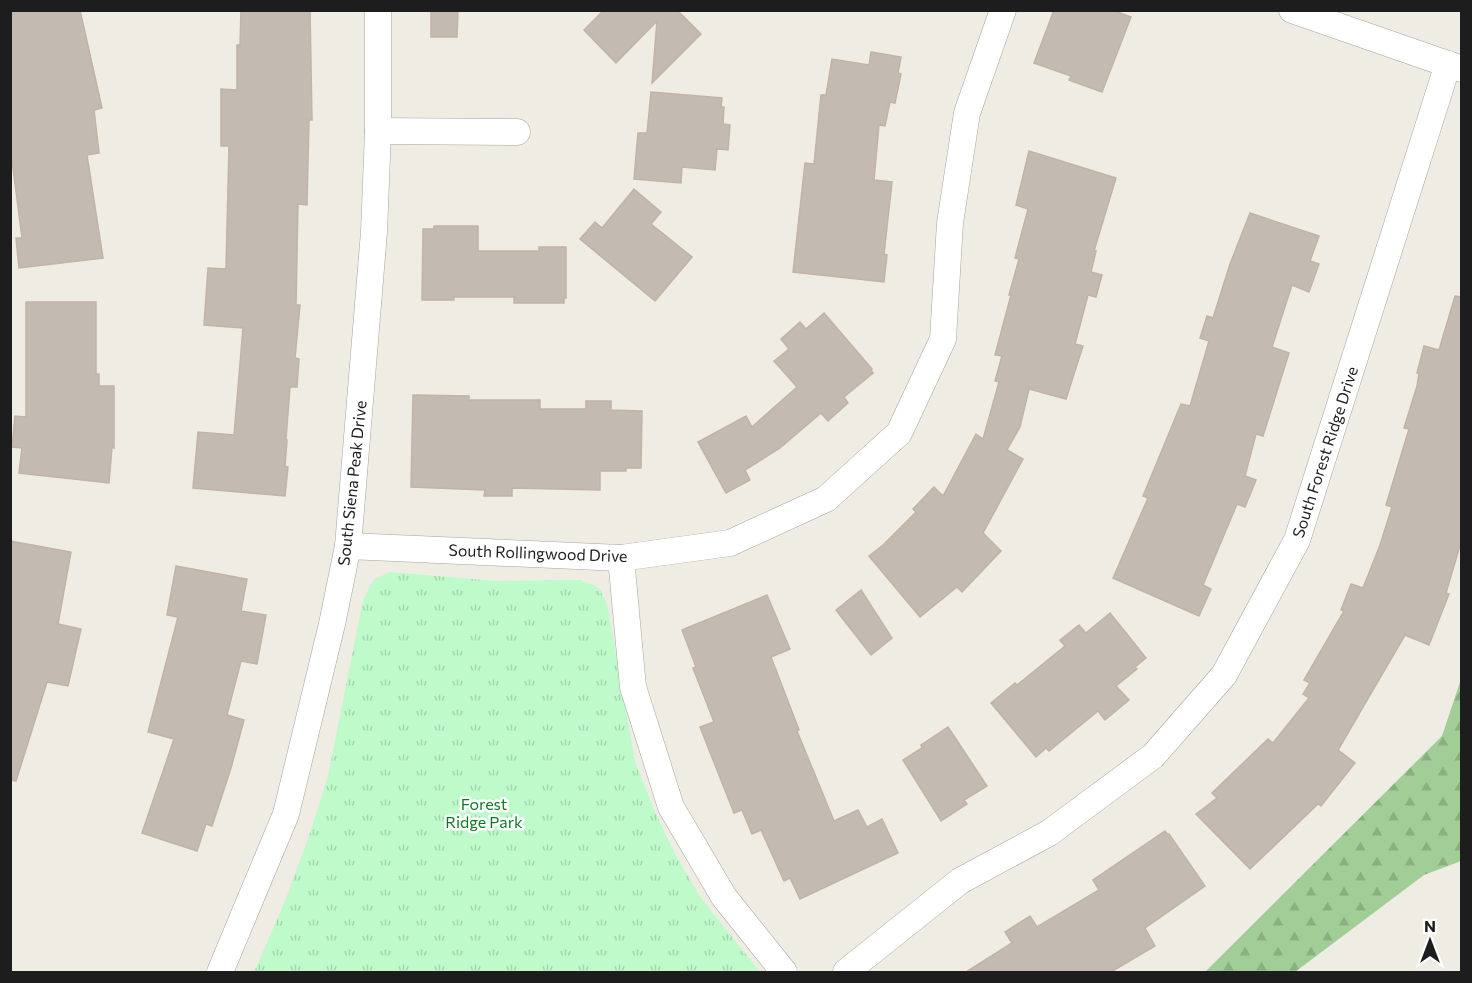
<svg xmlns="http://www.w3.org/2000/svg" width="1472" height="983" viewBox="0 0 1472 983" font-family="Commissioner,sans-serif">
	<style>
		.forest { fill: url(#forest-firs) }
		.park { fill: url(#park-tufts) }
		.building { fill: #c3bbb2; stroke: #c0b4a5; stroke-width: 1.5 }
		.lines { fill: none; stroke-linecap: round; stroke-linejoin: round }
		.minor-casing { stroke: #a4a4a4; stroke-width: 27 }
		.minor { stroke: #fff; stroke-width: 26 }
		.labels { text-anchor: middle; stroke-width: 5; stroke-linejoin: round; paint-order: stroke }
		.street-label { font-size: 16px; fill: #1d1d1d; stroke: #fff }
		.park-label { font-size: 16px; fill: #0b7c21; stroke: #fff }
	</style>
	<defs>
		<pattern id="forest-firs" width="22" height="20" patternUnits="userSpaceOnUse" patternTransform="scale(1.5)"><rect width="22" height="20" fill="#a1ce97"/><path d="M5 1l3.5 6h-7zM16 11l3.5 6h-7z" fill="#8ab082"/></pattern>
		<pattern id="park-tufts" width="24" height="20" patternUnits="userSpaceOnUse" patternTransform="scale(1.5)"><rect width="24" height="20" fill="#bffacb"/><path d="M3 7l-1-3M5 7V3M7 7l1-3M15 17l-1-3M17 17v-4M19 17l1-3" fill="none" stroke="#a4d6ae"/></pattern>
	</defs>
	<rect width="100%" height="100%" fill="#efece3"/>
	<!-- forest -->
	<path class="forest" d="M1461 679V861L1424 875 1295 972H1205L1442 736Z"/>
	<!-- park -->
	<path class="park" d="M390 572 496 581 579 580 594 585 600 590 607 604 635 762 655 812 675 854 701 898 760 972H254L285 901 310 833 328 776 363 600 373 580Z"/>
	<!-- building -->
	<g class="building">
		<path d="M10 10H80L102 108 94 110 99 153 87 155 103 258 19 268 16 238H22L10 145Z"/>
		<path d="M241 10H310L312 120H309L307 205 298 204 296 305H300L295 358 299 359 297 387H290L286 439 287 440 285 466 288 467 285 496 193 488 198 432 234 435 243 328 204 325 208 268 226 269 229 146H221V89L237 90V45H240Z"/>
		<path d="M431 10H458L457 37H431Z"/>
		<path d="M604 10H677L701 34 652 83 657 21 616 63 584 30Z"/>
		<path d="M1054 10H1112L1131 17 1102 92 1069 80 1071 76 1034 63Z"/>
		<path d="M871 52 901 57 898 73 901 74 895 103 890 102 885 126 879 125 874 180 892 182 884 254 887 255 884 282 793 272 805 163 814 164 821 95H826L832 59 869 65Z"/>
		<path d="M651 92 722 98 721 107H724L723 124 730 125 728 150 717 149 715 170 682 167 681 183 634 179 638 133H647Z"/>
		<path d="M1029 151 1116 178 1094 251H1096L1091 272 1102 275 1096 297 1088 295 1075 344 1083 346 1066 399 1029 389 1020 427 1007 450 1023 459 983 533 1001 551 962 592 957 587 920 617 869 556 883 545 916 512 913 509 934 487 943 496 976 434 983 439 999 382 995 381 1002 356 995 355 1011 295H1009L1019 259 1015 258 1028 209 1016 205Z"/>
		<path d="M634 189 661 212 651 224 692 257 655 301 580 239 595 222 602 228Z"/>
		<path d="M1250 213 1319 236 1310 261 1319 264 1309 292 1292 285 1272 347 1289 353 1263 436 1256 434 1245 476 1256 480 1245 507 1237 504 1203 585 1211 589 1199 616 1113 578 1148 498 1143 496 1181 404 1190 406 1209 341 1200 338 1207 316 1213 318 1230 264Z"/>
		<path d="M434 226H478V251H539V247H566V298H564V303H514V297H454V300H422L423 229H434Z"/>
		<path d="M1455 296 1461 297V542L1446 593 1449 594 1429 645 1405 635 1338 750 1355 763 1321 806 1318 804 1250 869 1196 814 1217 798 1212 793 1268 739 1273 743 1309 698 1303 694 1310 683 1304 680 1344 611 1341 610 1351 584 1363 588 1380 545 1392 507 1386 505 1409 429 1404 428 1417 386 1419 373H1417L1424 346 1439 350Z"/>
		<path d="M26 302H96V374H99V386H114V448L112 447 109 483 19 473 22 448 12 447 15 416 26 417Z"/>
		<path d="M824 313 872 369 871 370 873 373 844 397 848 403 828 421 821 413 780 448 745 470 750 480 726 493 698 442 746 416 752 427 797 387 774 361 789 349 781 339 800 322 806 329Z"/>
		<path d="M413 395 469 396V400H540V409H586V401H611V410L642 411 641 468H626V471H600V490L512 488V496H484L485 490 411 487Z"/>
		<path d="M10 541 71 552 58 624 81 629 68 686 47 682 16 781 10 780Z"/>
		<path d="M176 566 247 579 241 611 266 615 257 664 241 661 227 715 244 720 231 768 212 826 206 824 197 851 142 833 174 739 148 732 178 617 167 615Z"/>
		<path d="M861 590 892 638 871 655 836 610Z"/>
		<path d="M767 595 790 649 771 657 799 730 797 731 834 821 858 810 867 827 882 819 898 853 800 899 790 878 784 881 761 830 752 834 742 810 734 813 700 727 714 722 693 668 696 667 682 630Z"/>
		<path d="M1110 613 1146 658 1135 667 1137 669 1116 686 1129 700 1105 720 1098 711 1049 751 1046 748 1036 757 991 703 1015 683 1017 685 1065 646 1060 640 1079 625 1086 633Z"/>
		<path d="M948 727 987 786 964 800 967 804 941 821 903 760 922 748 921 745Z"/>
		<path d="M1165 831 1168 835 1169 834 1205 886 1145 928 1155 946 1111 972H966L1012 943 1005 932 1030 916 1037 927 1099 890 1093 880Z"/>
	</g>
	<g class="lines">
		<defs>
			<g id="minor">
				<path d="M1292 10 1462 69"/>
				<path d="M378 131 517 132"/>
				<path d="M348 546 621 558 730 543 826 499 899 433 943 339 950 223 967 113 1003 10"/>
				<path d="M621 558 633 687 671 807 724 897 784 972"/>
				<path d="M220 972 286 814 332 624 348 546 374 232 378 131V10"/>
				<path d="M846 972 960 881 1049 833 1153 756 1224 675 1297 540 1448 64"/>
			</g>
		</defs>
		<!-- minor casing -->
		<use href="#minor" class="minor-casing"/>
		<!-- minor -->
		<use href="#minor" class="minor"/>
	</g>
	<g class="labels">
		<!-- street labels -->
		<g class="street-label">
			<text transform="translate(1325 452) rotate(-72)" y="6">South Forest Ridge Drive</text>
			<text transform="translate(352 483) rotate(-84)" y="6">South Siena Peak Drive</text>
			<text transform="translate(538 553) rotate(2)" y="6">South Rollingwood Drive</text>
		</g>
		<!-- park labels -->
		<g class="park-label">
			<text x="484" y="810">Forest<tspan x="484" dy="18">Ridge Park</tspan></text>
		</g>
	</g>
	<!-- border -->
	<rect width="1472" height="983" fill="none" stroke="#1d1d1d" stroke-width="24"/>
	<!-- north arrow -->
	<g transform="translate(1430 941)" stroke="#ffffff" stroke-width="4.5" paint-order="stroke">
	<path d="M0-4.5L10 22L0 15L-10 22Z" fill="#1d1d1d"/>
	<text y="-9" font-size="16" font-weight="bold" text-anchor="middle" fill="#1d1d1d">N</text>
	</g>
</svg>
